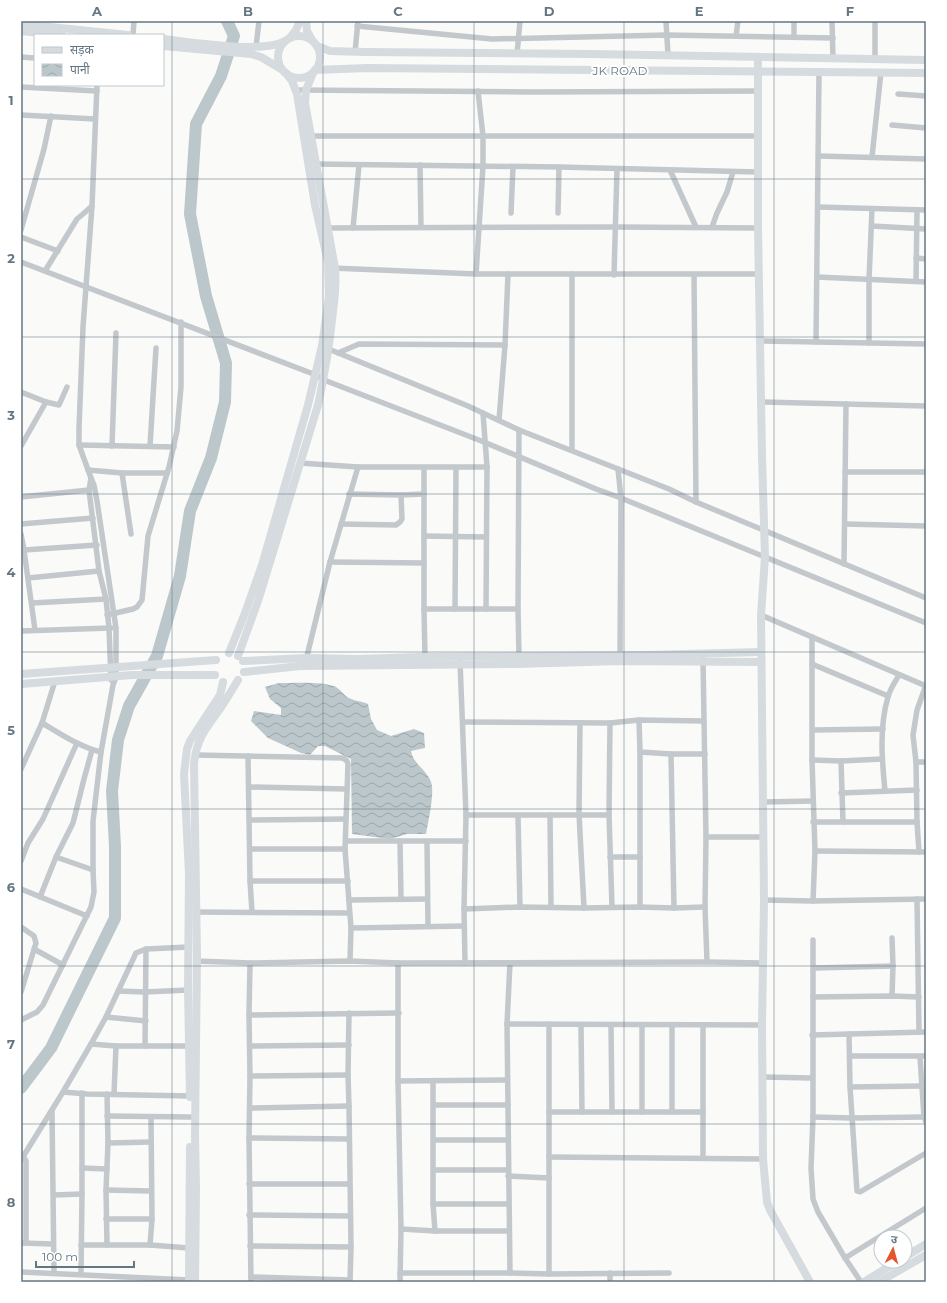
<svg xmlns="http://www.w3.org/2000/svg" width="947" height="1303" viewBox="0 0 947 1303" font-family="Montserrat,'Noto Sans Devanagari',sans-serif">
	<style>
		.water { fill: url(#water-waves) }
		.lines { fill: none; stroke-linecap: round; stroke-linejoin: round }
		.river { stroke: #bbc7cb; stroke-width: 12 }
		.street { stroke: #c3c8cc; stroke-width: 5.5 }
		.secondary { stroke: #d6dbdf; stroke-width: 8 }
		.grid { fill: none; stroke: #657683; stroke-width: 1; stroke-opacity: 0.55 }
		.labels { text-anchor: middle; stroke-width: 4; stroke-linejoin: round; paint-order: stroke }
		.street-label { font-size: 12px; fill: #657683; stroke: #fff }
		.neatline { fill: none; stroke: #657683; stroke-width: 1.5 }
		.grid-label { font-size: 13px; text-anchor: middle; font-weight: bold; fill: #657683 }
	</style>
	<defs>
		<pattern id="water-waves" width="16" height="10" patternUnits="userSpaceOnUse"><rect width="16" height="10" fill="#bbc7cb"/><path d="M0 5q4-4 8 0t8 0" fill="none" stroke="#9ca6aa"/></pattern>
	</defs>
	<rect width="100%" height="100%" fill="#fafaf8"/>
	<!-- water -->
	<path class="water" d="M279 683C293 683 324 681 336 687 341 690 343 694 347 697 353 701 362 701 368 704L371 719 377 730 391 736 414 729 424 733 425 748 411 751C413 764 427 770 431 782 435 793 428 822 426 834H407L390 839 352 834 351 759 325 746H318L310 755 301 753 268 738 251 721 254 711 281 715V708L270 699 265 687Z"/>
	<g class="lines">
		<!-- river -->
		<path class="river" d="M21 1088 51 1048 115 918V846L112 791 118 740 129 706 157 656 180 576 190 511 211 458 225 402 226 363 206 296 190 214 196 124 221 76 234 36 227 21"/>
		<!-- street -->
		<g class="street">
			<path d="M666 21 668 55"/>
			<path d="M794 21V37"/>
			<path d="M832 21 833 59"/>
			<path d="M875 21V59"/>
			<path d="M357 26 492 39 667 35 833 38"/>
			<path d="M133 35 134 21"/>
			<path d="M736 36 738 21"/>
			<path d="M256 47 259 21"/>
			<path d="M355 52 358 21"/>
			<path d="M517 54 520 21"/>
			<path d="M21 57 35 58"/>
			<path d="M21 87 97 91"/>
			<path d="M296 90 534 92 758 91"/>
			<path d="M898 94 926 96"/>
			<path d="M21 115 95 119"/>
			<path d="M892 125 926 128"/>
			<path d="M311 136H758"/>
			<path d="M819 156 926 159"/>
			<path d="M872 157 881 72"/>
			<path d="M315 164 559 167 758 172"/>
			<path d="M420 165 421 227"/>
			<path d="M670 170 696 227"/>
			<path d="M818 207 926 210"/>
			<path d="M511 213 513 167"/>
			<path d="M558 213 559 167"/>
			<path d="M872 226 926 229"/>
			<path d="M712 227 717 213 727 192 733 172"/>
			<path d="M327 228 616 227 758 228"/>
			<path d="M353 228 359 165"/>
			<path d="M21 230 44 149 51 116"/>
			<path d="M21 237 58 251"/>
			<path d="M916 258 926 259"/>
			<path d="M21 262 316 375 324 380 484 442 596 489 621 498 926 623"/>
			<path d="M332 268 476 274H759"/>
			<path d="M45 271 77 219 83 214 92 206"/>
			<path d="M476 274 483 166V136L478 91"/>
			<path d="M614 275 617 169"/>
			<path d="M694 275 696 502"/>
			<path d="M817 277 926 282"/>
			<path d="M916 281 917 210"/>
			<path d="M760 341 926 344"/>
			<path d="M816 342 819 73"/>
			<path d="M869 343V280L872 209"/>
			<path d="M326 348 468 406 519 430 669 489 696 502 926 598"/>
			<path d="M338 353 359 344 505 345"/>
			<path d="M21 392 46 402 59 405 67 387"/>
			<path d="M761 402 926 406"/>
			<path d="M483 413 487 467 486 609"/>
			<path d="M499 420 505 345 508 274"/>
			<path d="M519 430 518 609 519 656"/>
			<path d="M79 445 174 447"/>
			<path d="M21 446 46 402"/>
			<path d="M112 446 116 333"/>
			<path d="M150 446 156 348"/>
			<path d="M572 450V274"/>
			<path d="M300 463 358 467H487"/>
			<path d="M424 468V609L425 657"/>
			<path d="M618 469 621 498 620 659"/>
			<path d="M88 470 122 473H167"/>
			<path d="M845 472H926"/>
			<path d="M122 473 131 534"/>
			<path d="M91 478 89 490 99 571 106 599 109 628 111 680"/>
			<path d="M349 494 401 495 424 494"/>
			<path d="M21 497 89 490"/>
			<path d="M21 524 93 518"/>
			<path d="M341 524 396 525 400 522 402 519 401 495"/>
			<path d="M845 524 926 526"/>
			<path d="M21 534 24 550 35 630"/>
			<path d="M424 536 486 537"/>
			<path d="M24 550 97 545"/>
			<path d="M330 562 424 563"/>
			<path d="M844 564 846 404"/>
			<path d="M28 578 99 571"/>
			<path d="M32 603 106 599"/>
			<path d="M424 609H518"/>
			<path d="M455 609 456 468"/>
			<path d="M107 615 133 609 137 607 142 600 148 536 169 467 177 431 181 387V322"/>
			<path d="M761 615 926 686"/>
			<path d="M21 631 111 628"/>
			<path d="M812 637V760L815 851 813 901"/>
			<path d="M703 659 706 837 705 907 707 962"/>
			<path d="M306 660 330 562 358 467"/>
			<path d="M460 661 466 815 464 909 465 963"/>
			<path d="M812 664 888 696"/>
			<path d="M639 720 640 752V907"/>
			<path d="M463 722 610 723 639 720 704 721"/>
			<path d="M42 723C61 734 80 747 101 752"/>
			<path d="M580 723 579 814 584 908"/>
			<path d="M610 723 609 815 612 907"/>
			<path d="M813 730 883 729"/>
			<path d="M640 752 671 754H705"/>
			<path d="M671 754 674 908"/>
			<path d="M195 755 343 758 347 761 348 764 345 849 351 928 350 961"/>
			<path d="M248 756 250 881 252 912"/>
			<path d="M812 760 841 761 882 759"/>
			<path d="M841 761 843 822"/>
			<path d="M916 762H926"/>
			<path d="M21 769 42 723 55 681"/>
			<path d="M249 787 346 789"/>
			<path d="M885 791C882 760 879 727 888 697 890 689 895 682 899 675"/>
			<path d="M841 793 917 790"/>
			<path d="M763 802 813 801"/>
			<path d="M466 815H609"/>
			<path d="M550 815 551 907"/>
			<path d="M518 816 520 907"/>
			<path d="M250 820 346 819"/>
			<path d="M813 822H917"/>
			<path d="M706 837H763"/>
			<path d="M346 841H466"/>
			<path d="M400 841 401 899"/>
			<path d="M427 842 428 926"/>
			<path d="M250 849H345"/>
			<path d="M815 851 926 852"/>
			<path d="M919 852 917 822 916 762 913 735 917 710 926 685"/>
			<path d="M56 857 93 870"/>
			<path d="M610 857H640"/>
			<path d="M21 861 28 843 43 819 77 743"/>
			<path d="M250 881H348"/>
			<path d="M21 889 87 916"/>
			<path d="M40 897 56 857 73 823 84 779 92 750"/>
			<path d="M917 899 919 1032"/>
			<path d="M349 900 427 899"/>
			<path d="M764 900 813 901 926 899"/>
			<path d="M464 909 520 907 584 908 640 907 674 908 705 907"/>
			<path d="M196 912 349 913"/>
			<path d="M21 927 34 936 36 943 21 992"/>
			<path d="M351 928 464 926"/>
			<path d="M813 940V1117L811 1168 813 1199 818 1212 845 1258 861 1282"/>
			<path d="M34 949 63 965"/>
			<path d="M196 961 250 963 350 961 398 963 707 962 763 963"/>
			<path d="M250 963 249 1015 250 1076 249 1138 251 1282"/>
			<path d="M398 963V1081L401 1229 400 1282"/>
			<path d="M814 968 893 966"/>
			<path d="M118 991 145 992 188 990"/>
			<path d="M892 996 893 966 892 938"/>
			<path d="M813 997 892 996 919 997"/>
			<path d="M349 1013 348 1075 349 1106 351 1247 350 1282"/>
			<path d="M249 1015 399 1013"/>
			<path d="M106 1017 146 1021"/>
			<path d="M21 1020 37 1012 43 1005 91 907 94 892 93 870V821L101 752 113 685 116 677V628L97 501 94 485 91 478 79 445V428L83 327 92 206 97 85"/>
			<path d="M507 1024 762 1025"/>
			<path d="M581 1025 582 1112"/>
			<path d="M611 1025 612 1112"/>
			<path d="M642 1025V1112"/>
			<path d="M672 1025V1112"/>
			<path d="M703 1025V1158"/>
			<path d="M849 1034 850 1087 857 1191 860 1192 926 1153"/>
			<path d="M812 1035 926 1032"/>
			<path d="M91 1044 116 1046H190"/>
			<path d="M145 1046 146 949"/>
			<path d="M250 1046 349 1045"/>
			<path d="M850 1056H926"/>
			<path d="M920 1057 924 1117 926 1122"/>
			<path d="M250 1076 348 1075"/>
			<path d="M762 1077 812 1078"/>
			<path d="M398 1081 507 1080"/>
			<path d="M433 1081V1204L435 1231"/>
			<path d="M850 1087 921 1086"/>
			<path d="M63 1092 87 1094 190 1096"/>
			<path d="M107 1094 108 1143 106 1190 107 1245"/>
			<path d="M114 1094 116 1046"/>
			<path d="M434 1105H508"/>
			<path d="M250 1108 349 1106"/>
			<path d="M52 1111 54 1273"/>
			<path d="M549 1112H703"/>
			<path d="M107 1116 190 1117"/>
			<path d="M813 1117 852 1118 924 1117"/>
			<path d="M249 1138 349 1139"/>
			<path d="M434 1140H508"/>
			<path d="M108 1143 151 1142"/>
			<path d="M23 1156 26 1161V1243"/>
			<path d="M549 1157 763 1159"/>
			<path d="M21 1160 63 1092 91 1044 106 1017 136 953 146 949 189 947"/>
			<path d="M82 1168 107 1169"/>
			<path d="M434 1170H508"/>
			<path d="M508 1176 549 1178"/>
			<path d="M249 1184H349"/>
			<path d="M106 1190 151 1191"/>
			<path d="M54 1195 82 1194"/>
			<path d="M433 1204H508"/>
			<path d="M249 1215 350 1216"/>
			<path d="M106 1219H152"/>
			<path d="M401 1229 435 1231H509"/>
			<path d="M21 1243 53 1244"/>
			<path d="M81 1245H150L189 1248"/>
			<path d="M150 1245 152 1219 151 1117"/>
			<path d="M250 1246 351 1247"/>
			<path d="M845 1258 926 1208"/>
			<path d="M21 1272 189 1280"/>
			<path d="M400 1273H510L549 1274 669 1273"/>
			<path d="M510 1273 507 1024 510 963"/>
			<path d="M610 1273V1282"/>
			<path d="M81 1274 82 1194V1093"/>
			<path d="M549 1274V1024"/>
			<path d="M251 1277 350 1280"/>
		</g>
		<!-- secondary -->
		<g class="secondary">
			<path d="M306 21 307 31 312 40"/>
			<path d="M21 24 128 35"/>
			<path d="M21 31 62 35"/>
			<circle cx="299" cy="57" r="21"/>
			<path d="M290 38 296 30 300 21"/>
			<path d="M163 39C191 42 263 54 285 41"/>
			<path d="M163 46 251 54 261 57 281 69"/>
			<path d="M317 46 330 51 365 52 591 54 926 60"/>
			<path d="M758 57V228L762 456 765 557 761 615 764 900 762 1025 763 1159 767 1202 770 1210 810 1282"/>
			<path d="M315 70 367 68 926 73"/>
			<path d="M229 653 245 613 262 565 308 405 322 346 329 296 328 262 315 205 297 94 292 81 286 73"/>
			<path d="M238 656 258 601 318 405C324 377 329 349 332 320 334 302 337 285 335 268L305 103 306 90 313 73"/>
			<path d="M243 661 306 658 358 659 419 657 650 655 761 652"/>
			<path d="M244 672 300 666 517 664 620 661 761 662"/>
			<path d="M21 674 216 660"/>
			<path d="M21 684 132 675H215"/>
			<path d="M190 1097 188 988 189 874 184 774 187 749 190 741 220 695 223 682"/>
			<path d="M905 1257 926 1244"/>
			<path d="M189 1282 190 1147"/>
			<path d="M195 1282 196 1189 195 1135 197 956 194 764C196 740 206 728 220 709 226 700 232 690 238 680"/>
			<path d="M864 1282 898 1261"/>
			<path d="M879 1282 926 1255"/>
		</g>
	</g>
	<!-- grid -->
	<path class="grid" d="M172 21V1282M323 21V1282M474 21V1282M624 21V1282M774 21V1282M21 179H926M21 337H926M21 494H926M21 652H926M21 809H926M21 966H926M21 1124H926"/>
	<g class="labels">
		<!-- street labels -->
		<g class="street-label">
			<text x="620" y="75">JK ROAD</text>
		</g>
	</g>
	<!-- border -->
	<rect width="947" height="1303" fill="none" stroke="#ffffff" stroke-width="44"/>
	<!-- legend -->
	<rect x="34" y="34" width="130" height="52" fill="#ffffff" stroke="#c1c8cd"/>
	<rect x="42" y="47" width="20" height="6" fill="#d6dbdf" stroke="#c1c8cd"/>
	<text x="70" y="54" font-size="12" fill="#657683">सड़क</text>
	<rect x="42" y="64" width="20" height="12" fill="url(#water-waves)" stroke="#c1c8cd"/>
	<text x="70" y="74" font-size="12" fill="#657683">पानी</text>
	<!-- north arrow -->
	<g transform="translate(893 1249) rotate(6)"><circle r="19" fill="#ffffff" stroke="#c1c8cd"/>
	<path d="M0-3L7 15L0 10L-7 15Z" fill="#e4572e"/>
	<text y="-6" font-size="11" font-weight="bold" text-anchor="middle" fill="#657683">उ</text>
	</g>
	<!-- scale -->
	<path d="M36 1261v6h98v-6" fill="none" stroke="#657683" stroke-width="2"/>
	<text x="42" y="1261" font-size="12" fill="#657683" stroke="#ffffff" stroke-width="3" paint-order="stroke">100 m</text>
	<rect x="22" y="22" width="903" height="1259" class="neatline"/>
	<g class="grid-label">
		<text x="97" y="16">A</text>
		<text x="248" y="16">B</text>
		<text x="398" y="16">C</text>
		<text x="549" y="16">D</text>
		<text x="699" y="16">E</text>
		<text x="850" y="16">F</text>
		<text x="11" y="105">1</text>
		<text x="11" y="263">2</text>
		<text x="11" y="420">3</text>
		<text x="11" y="577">4</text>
		<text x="11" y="735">5</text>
		<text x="11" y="892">6</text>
		<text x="11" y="1049">7</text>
		<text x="11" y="1207">8</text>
	</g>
</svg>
